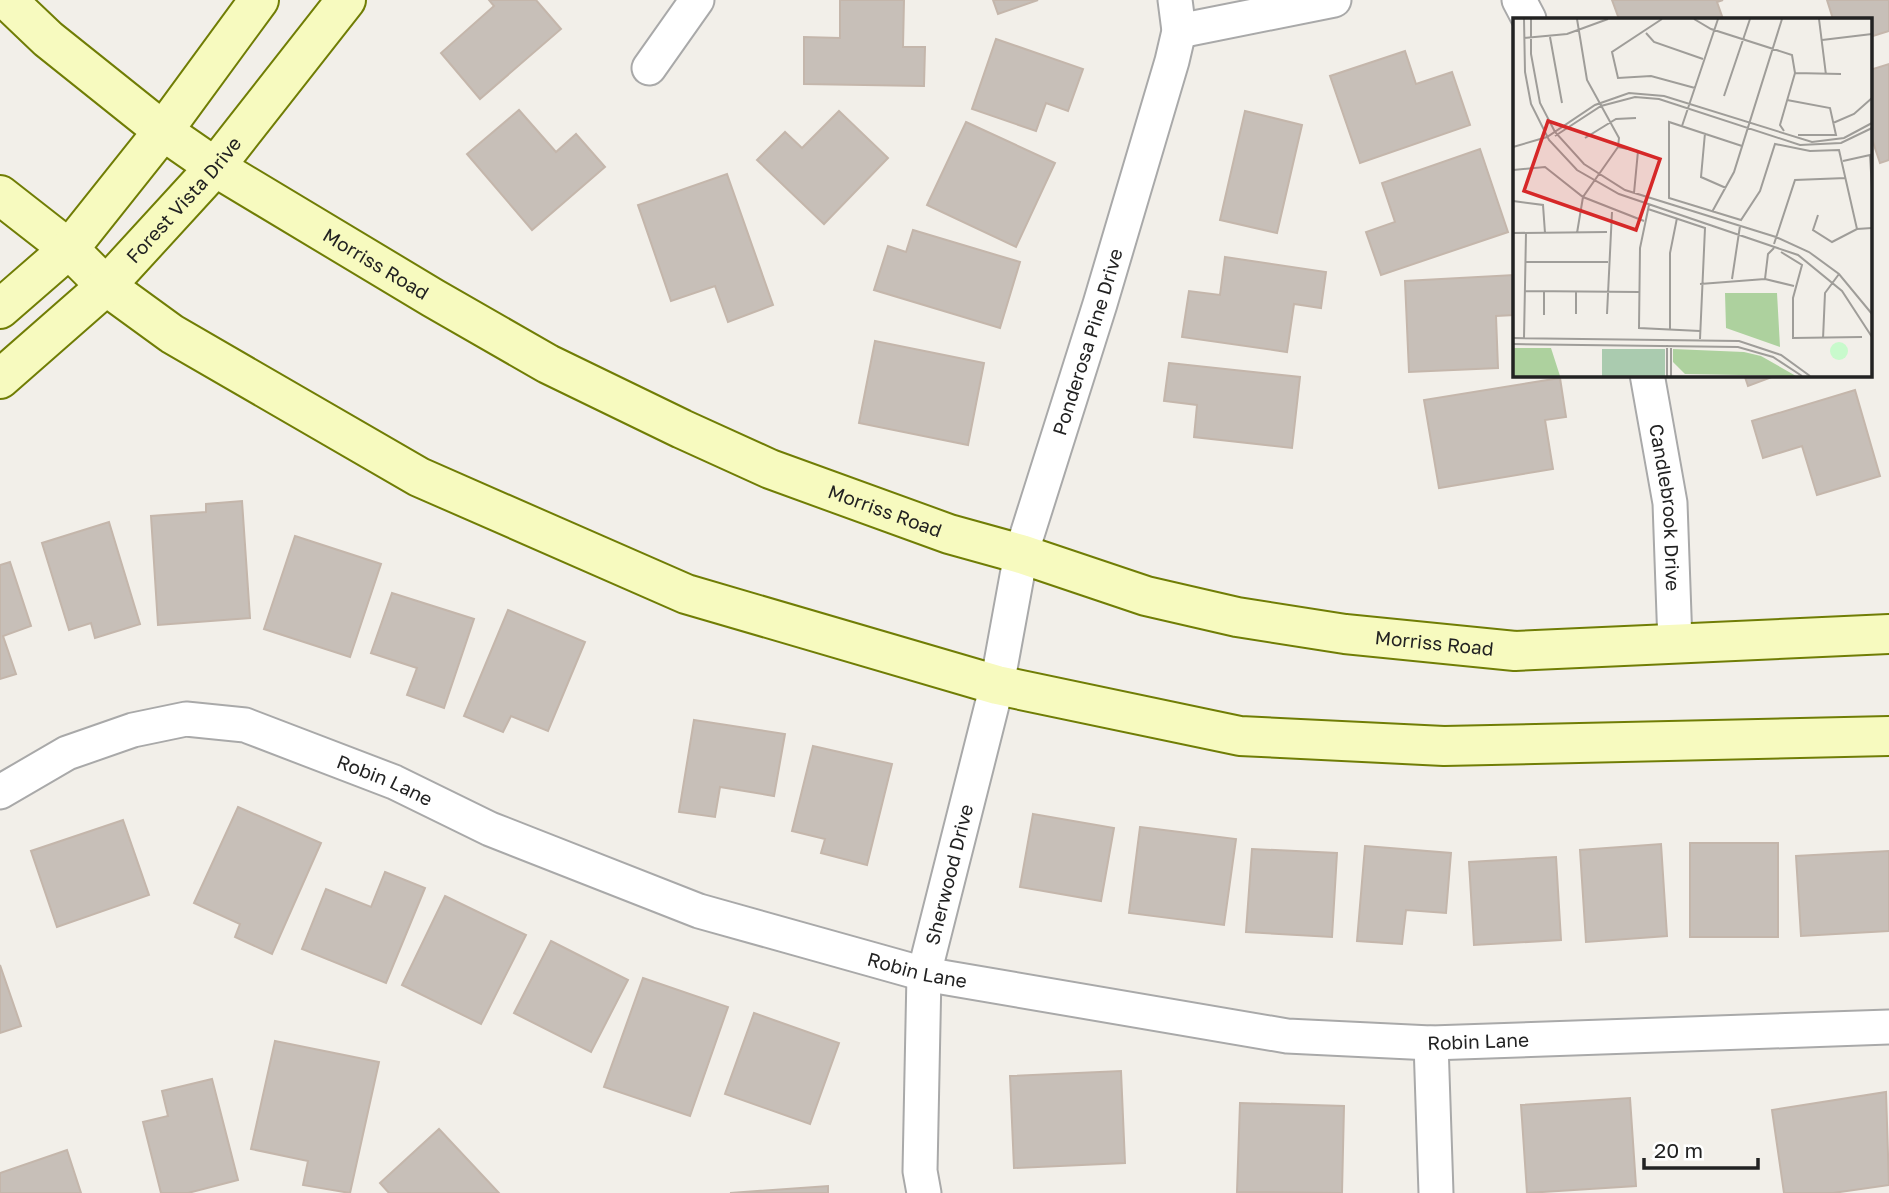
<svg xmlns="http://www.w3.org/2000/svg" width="1889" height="1193" viewBox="0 0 1889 1193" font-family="'Golos Text',sans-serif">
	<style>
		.building { fill: #c7bfb8; stroke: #c4b6ab; stroke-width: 2 }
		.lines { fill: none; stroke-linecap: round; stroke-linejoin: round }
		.minor-casing { stroke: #a9a9a9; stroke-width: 37 }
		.secondary-casing { stroke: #707d05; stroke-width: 42 }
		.minor { stroke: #fff; stroke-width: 33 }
		.secondary { stroke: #f7fabf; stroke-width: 38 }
		.labels { text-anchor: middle; stroke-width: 7; stroke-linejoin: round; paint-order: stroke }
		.street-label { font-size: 19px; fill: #222; stroke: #fff }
		.inset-road { fill: none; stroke: #9f9d99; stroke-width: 2 }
		.view { fill: #d62828; fill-opacity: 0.15; stroke: #d62828; stroke-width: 3.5 }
		.inset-edge { fill: none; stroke: #222; stroke-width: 3.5 }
	</style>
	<rect width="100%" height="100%" fill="#f2efe9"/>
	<!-- building -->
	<g class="building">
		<path d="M489 0H536L561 29 480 99 441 53 494 6Z"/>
		<path d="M840 0H904L903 47H925L924 86 804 84V37L840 38Z"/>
		<path d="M993 0H1038L998 14Z"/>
		<path d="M1612 0H1723L1717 2 1723 19H1619Z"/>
		<path d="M1827 0H1889V31L1870 37V19H1833Z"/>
		<path d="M996 39 1083 69 1068 111 1046 103 1036 131 972 109Z"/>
		<path d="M1405 51 1416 84 1452 72 1470 125 1360 163 1330 76Z"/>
		<path d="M1889 64V160L1880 163 1870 133V70Z"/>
		<path d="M519 110 556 152 576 134 605 167 532 230 467 154Z"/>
		<path d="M839 111 888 158 824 224 757 160 785 132 802 148Z"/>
		<path d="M1245 111 1302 125 1277 233 1220 220Z"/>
		<path d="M966 122 1055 163 1016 247 927 205Z"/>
		<path d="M1480 149 1508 232 1381 275 1366 232 1395 222 1382 183Z"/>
		<path d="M727 174 773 305 728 322 715 286 671 301 638 205Z"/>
		<path d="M913 230 1020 262 1000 328 874 290 888 246 906 252Z"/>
		<path d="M1225 257 1326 272 1321 308 1294 304 1287 352 1182 337 1189 291 1220 295Z"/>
		<path d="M1514 275V315L1496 316 1498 368 1409 372 1405 281Z"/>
		<path d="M875 341 984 363 968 445 859 423Z"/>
		<path d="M1169 363 1300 377 1292 448 1194 437 1197 405 1164 401Z"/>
		<path d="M1744 374H1780L1748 386Z"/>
		<path d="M1560 378 1566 417 1545 420 1553 469 1439 488 1424 400Z"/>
		<path d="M1855 390 1880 476 1817 495 1802 446 1763 458 1752 421Z"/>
		<path d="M242 501 250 618 158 625 151 516 206 512V504Z"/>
		<path d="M109 522 140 624 95 638 91 623 69 630 42 543Z"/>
		<path d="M295 536 381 564 350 657 264 629Z"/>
		<path d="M10 562 31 626 3 636 16 674 0 679V565Z"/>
		<path d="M392 593 474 619 444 708 407 695 417 668 371 653Z"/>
		<path d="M508 610 585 642 548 731 511 716 503 732 464 716Z"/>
		<path d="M694 720 785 734 774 796 720 787 715 817 679 812Z"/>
		<path d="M813 746 892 764 867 865 821 853 825 839 792 831Z"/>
		<path d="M238 807 321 843 272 954 235 937 240 924 194 903Z"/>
		<path d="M1033 814 1114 828 1101 901 1020 887Z"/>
		<path d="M123 820 149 895 57 927 31 851Z"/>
		<path d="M1140 827 1236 839 1224 925 1129 913Z"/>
		<rect x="1690" y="843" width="88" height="94"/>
		<path d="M1661 844 1667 936 1586 942 1580 850Z"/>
		<path d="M1365 846 1451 853 1446 913 1406 910 1402 944 1357 941Z"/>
		<path d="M1252 849 1337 853 1332 937 1246 932Z"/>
		<path d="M1889 851V931L1801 936 1796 856Z"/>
		<path d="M1556 857 1561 940 1474 945 1469 862Z"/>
		<path d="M385 872 425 888 386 983 302 949 326 889 371 907Z"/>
		<path d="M445 896 526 935 481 1024 402 985Z"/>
		<path d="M551 941 628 980 591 1052 514 1013Z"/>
		<path d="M0 965 21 1026 0 1033Z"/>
		<path d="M643 978 728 1007 690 1116 604 1087Z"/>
		<path d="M754 1013 839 1043 810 1124 725 1094Z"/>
		<path d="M275 1041 379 1062 350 1193 303 1185 308 1161 251 1149Z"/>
		<path d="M1121 1071 1125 1163 1014 1168 1010 1076Z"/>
		<path d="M212 1079 238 1180 188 1193H161L143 1122 168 1116 162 1091Z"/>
		<path d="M1886 1092 1889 1185 1833 1193H1784L1772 1110Z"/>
		<path d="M1630 1098 1636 1186 1527 1193 1521 1105Z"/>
		<path d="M1240 1103 1344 1106 1342 1193 1237 1192Z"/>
		<path d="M439 1129 499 1193H389L380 1183Z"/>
		<path d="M67 1150 81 1193H0V1173Z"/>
		<path d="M828 1186V1193H730Z"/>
	</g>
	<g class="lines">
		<defs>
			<g id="minor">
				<path d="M1519 0 1529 19"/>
				<path d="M1179 31 1334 0"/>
				<path d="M649 68 697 0"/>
				<path id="s1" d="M1647 374 1670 503 1675 643"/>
				<path id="s2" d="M0 792 67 753 133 730 186 719 245 725 394 782 490 829 699 911 924 974 1287 1036 1431 1043 1889 1027"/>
				<path d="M1431 1043 1436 1193"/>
				<path id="s3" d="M924 1193 920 1171 924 974 997 685 1021 554 1100 304 1172 61 1179 31 1175 0"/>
			</g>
			<g id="secondary">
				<path id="s4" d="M7 0 48 39 163 131 215 167 433 298 548 364 682 429 770 469 949 534 1021 554 1146 596 1237 617 1345 634 1515 651 1889 634"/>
				<path d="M0 195 69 249 106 286 172 334 419 477 686 594 997 685 1240 736 1444 746 1889 736"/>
				<path d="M0 309 69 249 163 131 259 0"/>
				<path id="s5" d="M0 379 106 286 215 167 346 0"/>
			</g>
		</defs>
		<!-- minor casing -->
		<use href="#minor" class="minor-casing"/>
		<!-- secondary casing -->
		<use href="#secondary" class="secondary-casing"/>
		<!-- minor -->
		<use href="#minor" class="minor"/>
		<!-- secondary -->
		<use href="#secondary" class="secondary"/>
	</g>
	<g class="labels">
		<!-- street labels -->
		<g class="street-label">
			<text dy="7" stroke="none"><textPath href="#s5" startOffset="257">Forest Vista Drive</textPath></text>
			<text dy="7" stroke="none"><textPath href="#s4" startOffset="455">Morriss Road</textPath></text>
			<text dy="7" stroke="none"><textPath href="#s3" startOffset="873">Ponderosa Pine Drive</textPath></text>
			<text dy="7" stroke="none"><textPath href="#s1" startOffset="135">Candlebrook Drive</textPath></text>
			<text dy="7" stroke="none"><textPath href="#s4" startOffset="1022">Morriss Road</textPath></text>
			<text dy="7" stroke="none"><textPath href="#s4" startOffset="1589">Morriss Road</textPath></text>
			<text dy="7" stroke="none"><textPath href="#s2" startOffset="411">Robin Lane</textPath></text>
			<text dy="7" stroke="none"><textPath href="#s3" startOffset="322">Sherwood Drive</textPath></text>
			<text dy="7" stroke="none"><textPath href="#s2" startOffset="978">Robin Lane</textPath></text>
			<text dy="7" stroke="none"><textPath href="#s2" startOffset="1545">Robin Lane</textPath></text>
		</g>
	</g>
	<!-- overview -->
	<g transform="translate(1513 18)">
		<rect width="359" height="359" fill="#f2efe9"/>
		<path d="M212 275H264L267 329 213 310ZM0 330H38L47 358H0ZM160 331 231 334 248 338 283 358 172 356 160 344Z" fill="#add19e"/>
		<path d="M89 331H152V358H89Z" fill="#aacbaf"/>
		<path d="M317 333a9 9 0 1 1 18 0a9 9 0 1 1-18 0Z" fill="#c8facc"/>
		<path class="inset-road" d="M11 1 12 54 18 86 36 122 64 152 106 176 285 237 329 273 359 319M18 1V36L27 85 42 114 71 146 112 172 263 219 296 234 326 256 359 296M149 1 99 34 105 60 138 58 182 70M181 1 198 11 279 37 282 55 267 107 271 113M306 1 313 57M133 15 141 24 190 41M37 19 49 85M11 20 54 16 95 1M309 22 359 16M282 55 328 56M211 78 237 1M274 82 317 90 323 117H285M320 105 341 96 359 80M169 108 205 1M192 115 188 159 213 170M42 118 88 88 122 79 146 81 287 127 328 125 359 110M72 120 103 101 123 100M229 128 156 104V180L228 202 247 173 262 126 297 133 326 132 344 211M0 129 34 119 82 87 116 75 151 78 299 124 331 120 359 105M105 129 125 133 121 175M330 143 357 137 359 171M0 152 32 149 70 179 131 203M0 183 30 187 32 215M136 187 127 230 126 310 187 313M135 191 192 210 187 321M199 194 221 154 269 1M305 197 300 212 319 224 344 211 359 210M0 215 94 214M64 215 70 179 105 129 106 120 74 62 64 1M261 226 282 162 333 160M268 234 289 247 280 280V320L349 319M13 244H95M219 261 227 208M252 261 255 236 261 230M187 266 252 261 281 268M12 273 126 274M63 296V273M94 296 99 194M31 297V273M157 313V235L164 200M0 320 226 323 268 337 297 358M11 320 13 215M310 321 312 275 326 256M0 326 225 329 260 339 289 358M154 327V358M158 358V329"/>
		<path class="view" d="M35 103 147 141 123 212 11 173Z"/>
		<rect width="359" height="359" class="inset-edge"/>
	</g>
	<!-- scale -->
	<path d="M1644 1158v10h114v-10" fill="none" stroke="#222222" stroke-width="3.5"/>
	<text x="1654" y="1158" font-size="21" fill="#222222" stroke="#ffffff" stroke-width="5" paint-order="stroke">20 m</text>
</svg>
